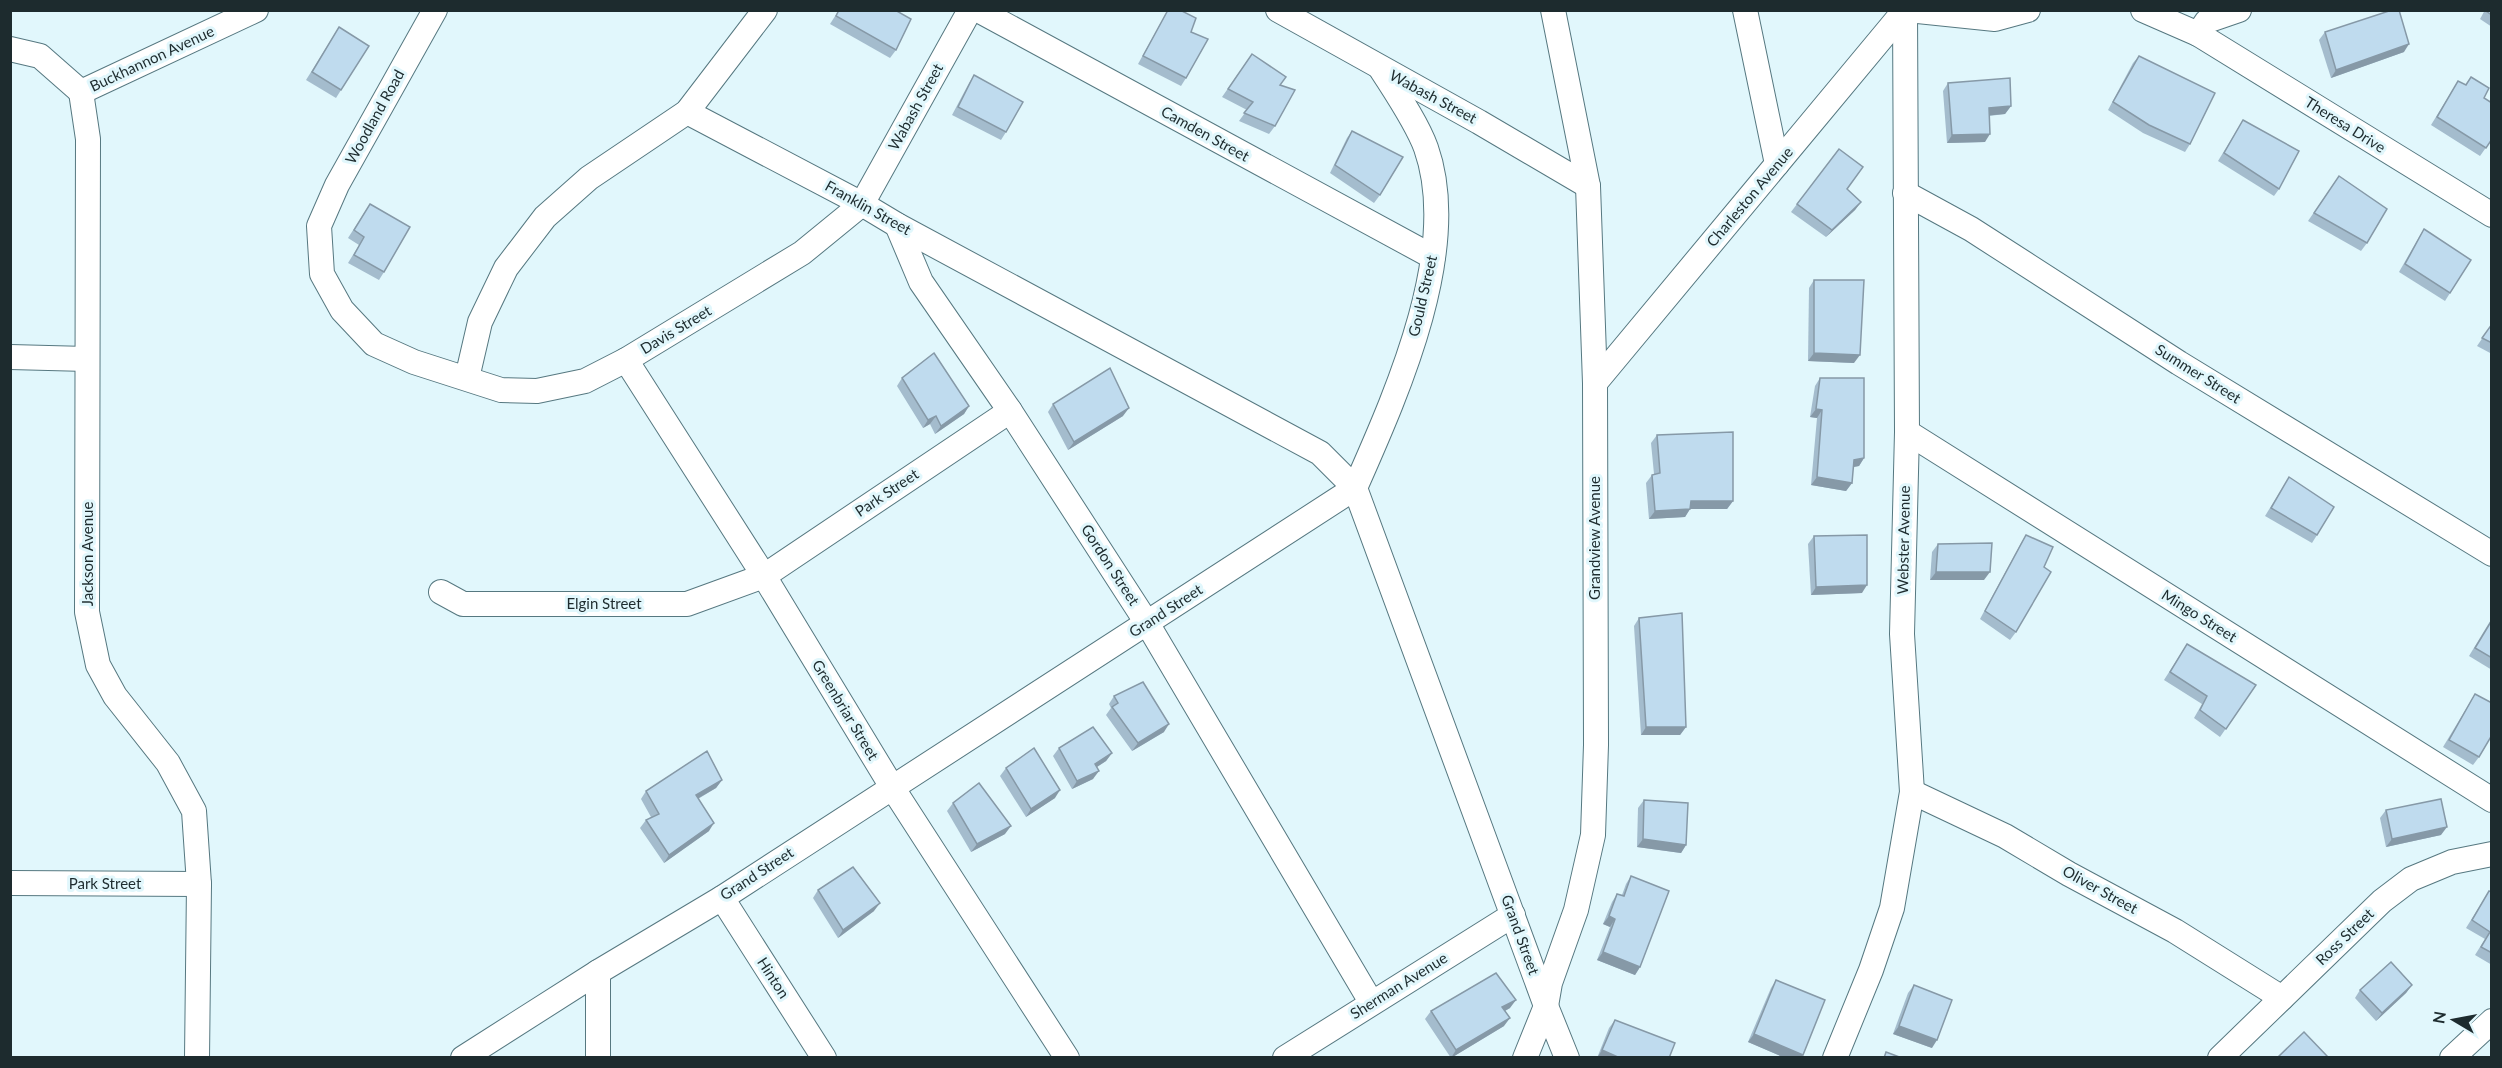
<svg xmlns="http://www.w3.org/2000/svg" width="2502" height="1068" viewBox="0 0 2502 1068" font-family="Lato,sans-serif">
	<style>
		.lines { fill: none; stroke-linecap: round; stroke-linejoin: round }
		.street-casing { stroke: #567880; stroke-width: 26 }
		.street { stroke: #fff; stroke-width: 24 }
		.wall { fill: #a4bccd }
		.shaded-wall { fill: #8699a7 }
		.building { fill: #bfdbee; stroke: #8699a7; stroke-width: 1.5 }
		.labels { text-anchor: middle; stroke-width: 6; stroke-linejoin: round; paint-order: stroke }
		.street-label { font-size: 15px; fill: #1d2b2e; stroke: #e1f7fc }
	</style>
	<rect width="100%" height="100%" fill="#e1f7fc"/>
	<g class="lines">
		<defs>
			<g id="street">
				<path d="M435 10 337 185 319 226 322 274 342 310 374 344 414 362 501 390 537 391 585 381 626 360 802 253 862 204 970 10"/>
				<path d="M978 10 1433 257"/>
				<path d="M1278 10 1479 122 1588 186"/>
				<path d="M1745 10 1777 164"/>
				<path d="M1908 10 1995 19 2028 10"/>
				<path d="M2143 10 2198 34 2207 21 2239 10"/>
				<path d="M2198 34 2492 215"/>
				<path d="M10 49 40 56 81 92"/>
				<path d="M81 92 88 139 87 612 98 665 115 696 168 763 194 811 199 884 197 1058"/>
				<path d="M81 92 256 10"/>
				<path d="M687 112 862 204 897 225 1320 453 1355 488 1546 1006 1567 1058"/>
				<path d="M1905 193 1971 229 2179 363 2492 554"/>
				<path d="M897 225 921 282 1010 411 1147 623 1371 1002"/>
				<path d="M10 357 87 359"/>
				<path d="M626 360 764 576 892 787 1067 1058"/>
				<path d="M467 378 480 322 506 268 545 217 589 178 687 112 765 10"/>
				<path d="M1595 383 1905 10"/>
				<path d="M1907 432 2492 800"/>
				<path d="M1355 488C1396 395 1462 250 1426 148 1417 123 1395 91 1381 69"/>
				<path d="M441 592 463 604H687L764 576 1010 411"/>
				<path d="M1912 792 2005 836 2069 874 2175 931 2282 998"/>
				<path d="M10 883 199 884"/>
				<path d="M722 898 824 1058"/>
				<path d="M463 1058 598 972 722 898 1355 488"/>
				<path d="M598 1058V972"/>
				<path d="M1285 1058 1513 915"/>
				<path d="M1525 1058 1546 1006 1550 983 1576 910 1593 835 1596 745 1595 383 1588 186 1553 10"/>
				<path d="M1835 1058 1871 970 1892 908 1912 792 1902 634 1907 432 1905 10"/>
				<path d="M2220 1058 2382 901 2411 879 2452 862 2492 854"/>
				<path d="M2452 1058 2492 1021"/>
			</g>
		</defs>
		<!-- street casing -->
		<use href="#street" class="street-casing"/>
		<!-- street -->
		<use href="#street" class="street"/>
	</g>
	<!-- wall -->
	<g class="wall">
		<path d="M839 10H895L896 50 890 58 830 24Z"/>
		<path d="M1168 10H1180L1191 32 1186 78 1181 86 1138 64Z"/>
		<path d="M2485 10H2492V27L2480 19Z"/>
		<path d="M339 27 341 90 336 98 306 80Z"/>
		<path d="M2325 32 2404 52 2331 78 2319 40Z"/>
		<path d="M1252 54 1280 85 1275 126 1269 134 1239 121 1247 110 1222 97Z"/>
		<path d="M2139 56 2190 144 2185 152 2143 133 2108 110 2133 63Z"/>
		<path d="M974 75 1006 132 1001 140 952 115 969 83Z"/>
		<path d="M2471 77 2484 98 2492 139 2480 156 2431 125 2458 81 2465 85Z"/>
		<path d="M1948 83 2011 106 2005 114 1989 116 1985 142 1947 143 1943 91Z"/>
		<path d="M2243 120 2279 189 2274 196 2218 161Z"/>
		<path d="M1352 131 1380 195 1374 203 1330 173 1347 138Z"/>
		<path d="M2339 176 2367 243 2361 251 2308 221Z"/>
		<path d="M1847 189 1861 202 1855 210 1826 237 1791 212 1797 204Z"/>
		<path d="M370 204 384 272 379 280 348 263 359 245 348 238Z"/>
		<path d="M2424 229 2450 293 2445 301 2399 272 2419 237Z"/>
		<path d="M1814 280 1854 363 1808 361 1809 288Z"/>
		<path d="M2492 324V354L2477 346Z"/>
		<path d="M902 378 969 406 964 414 935 434 930 424 923 428 897 386Z"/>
		<path d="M1820 378 1864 458 1859 466 1853 467 1852 483 1846 491 1811 485 1817 418 1810 417 1815 386Z"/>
		<path d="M1053 404 1123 416 1068 450 1048 412Z"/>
		<path d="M1657 435 1733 501 1727 509H1690L1685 517 1649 519 1646 483 1652 475 1654 474 1651 443Z"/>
		<path d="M2289 477 2317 535 2312 543 2265 516Z"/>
		<path d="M2026 535 2016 632 2010 640 1980 619 2021 543Z"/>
		<path d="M1814 536 1862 593 1811 595 1808 544Z"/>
		<path d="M1938 544 1984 580H1930L1932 552Z"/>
		<path d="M1639 618 1686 727 1680 735H1641L1634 626Z"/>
		<path d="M2492 618V670L2469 656Z"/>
		<path d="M2187 644 2256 685 2220 737 2194 718 2202 704 2164 680Z"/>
		<path d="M2475 694 2479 757 2473 765 2443 747Z"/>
		<path d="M1114 696 1164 732 1132 751 1106 715 1111 708 1109 704Z"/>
		<path d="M1059 748 1112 753 1106 761 1097 767 1093 779 1072 789 1053 756Z"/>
		<path d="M1006 768 1055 798 1026 817 1000 776Z"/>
		<path d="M722 780 716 788 698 799 709 831 664 863 640 828 646 820 651 817 641 799 646 791Z"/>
		<path d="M1644 800 1686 845 1681 853 1637 847 1638 808Z"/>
		<path d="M953 803 1005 834 971 852 947 811Z"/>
		<path d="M2386 810 2441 835 2386 847 2380 818Z"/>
		<path d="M1631 876 1640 967 1635 975 1597 960 1610 927 1603 924 1612 902 1617 894 1622 895 1626 884Z"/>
		<path d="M818 890 874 911 838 938 813 898Z"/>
		<path d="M2489 891 2492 892V965L2475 955 2485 939 2466 928Z"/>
		<path d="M1776 980 1803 1055 1801 1058H1785L1748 1042 1771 988Z"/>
		<path d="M1914 985 1932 1048 1893 1034 1908 993Z"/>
		<path d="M2412 985 2406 993 2376 1021 2355 998 2360 990Z"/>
		<path d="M1510 1008 1505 1011 1504 1026 1451 1058 1425 1019 1431 1011Z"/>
		<path d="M1615 1020 1669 1058H1597L1609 1028Z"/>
	</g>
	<!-- shaded-wall -->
	<g class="shaded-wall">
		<path d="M2409 44 2404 52 2331 78 2336 70Z"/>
		<path d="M2011 106 2005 114 1983 116 1989 108Z"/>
		<path d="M1990 134 1985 142 1947 143 1952 135Z"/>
		<path d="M1861 202 1855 210 1826 237 1832 230Z"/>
		<path d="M1814 353 1860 355 1854 363 1808 361Z"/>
		<path d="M969 406 964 414 935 434 941 426Z"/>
		<path d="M1129 408 1123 416 1068 450 1074 442Z"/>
		<path d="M1816 409 1822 410 1817 418 1810 417Z"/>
		<path d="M936 416 930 424 923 428 928 420Z"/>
		<path d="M1864 458 1859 466 1848 468 1854 460Z"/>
		<path d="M1817 477 1852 483 1846 491 1811 485Z"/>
		<path d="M1691 501H1733L1727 509H1685Z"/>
		<path d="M1690 509 1685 517 1649 519 1655 511Z"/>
		<path d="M1936 572H1990L1984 580H1930Z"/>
		<path d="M1867 585 1862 593 1811 595 1816 587Z"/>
		<path d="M1169 724 1164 732 1132 751 1138 743Z"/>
		<path d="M1646 727H1686L1680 735H1641Z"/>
		<path d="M1112 753 1106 761 1089 772 1095 764Z"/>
		<path d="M1099 771 1093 779 1072 789 1077 781Z"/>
		<path d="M722 780 716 788 690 803 696 795Z"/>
		<path d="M1060 790 1055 798 1026 817 1031 809Z"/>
		<path d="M714 823 709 831 664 863 669 855Z"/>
		<path d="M1011 826 1005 834 971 852 977 844Z"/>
		<path d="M2447 827 2441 835 2386 847 2392 839Z"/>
		<path d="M1643 839 1686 845 1681 853 1637 847Z"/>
		<path d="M880 903 874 911 838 938 843 930Z"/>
		<path d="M1609 916 1615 919 1610 927 1603 924Z"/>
		<path d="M1603 952 1640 967 1635 975 1597 960Z"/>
		<path d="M2412 985 2406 993 2376 1021 2382 1013Z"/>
		<path d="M1516 1000 1510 1008 1497 1015 1502 1007Z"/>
		<path d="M1510 1018 1504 1026 1451 1058 1456 1050Z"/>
		<path d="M1899 1026 1937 1040 1932 1048 1893 1034Z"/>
		<path d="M1754 1034 1803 1055 1801 1058H1785L1748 1042Z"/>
		<path d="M1602 1050 1620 1058H1597Z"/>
	</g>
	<!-- building -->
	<g class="building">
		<path d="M839 10H895L911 19 896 50 836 16Z"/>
		<path d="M1168 10H1180L1196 18 1191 32 1208 39 1186 78 1143 56Z"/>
		<path d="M2392 10H2399L2409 44 2336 70 2325 32Z"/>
		<path d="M2492 10V15L2486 11V10Z"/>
		<path d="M339 27 369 46 341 90 312 72Z"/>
		<path d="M1252 54 1286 77 1280 85 1295 90 1275 126 1244 113 1253 102 1228 89Z"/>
		<path d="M2139 56 2215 93 2190 144 2149 125 2113 102Z"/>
		<path d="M974 75 1023 102 1006 132 958 107Z"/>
		<path d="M2471 77 2489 88 2484 98 2492 103V139L2486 148 2437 117 2458 81 2466 85Z"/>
		<path d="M2010 78 2011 106 1989 108 1990 134 1952 135 1948 83Z"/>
		<path d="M2243 120 2299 151 2279 189 2224 153Z"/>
		<path d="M1352 131 1403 157 1380 195 1335 165Z"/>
		<path d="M1839 149 1863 167 1847 189 1861 202 1832 230 1797 204Z"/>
		<path d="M2339 176 2387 209 2367 243 2314 213Z"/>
		<path d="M370 204 410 227 384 272 354 255 364 237 354 230Z"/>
		<path d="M2424 229 2471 260 2450 293 2405 264Z"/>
		<path d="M1814 280H1864L1860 355 1814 353Z"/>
		<path d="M2492 324V343L2482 338Z"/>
		<path d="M934 353 969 406 941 426 936 416 928 420 902 378Z"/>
		<path d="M1110 368 1129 408 1074 442 1053 404Z"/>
		<path d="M1820 378H1864V458L1854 460 1852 483 1817 477 1822 410 1816 409Z"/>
		<path d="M1733 432V501H1691L1690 509 1655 511 1652 475 1660 473 1657 435Z"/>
		<path d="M2289 477 2334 507 2317 535 2271 508Z"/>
		<path d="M1867 535V585L1816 587 1814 536Z"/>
		<path d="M2026 535 2053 547 2044 567 2051 572 2016 632 1985 611Z"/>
		<path d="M1992 543 1990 572H1936L1938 544Z"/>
		<path d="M1682 613 1686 727H1646L1639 618Z"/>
		<path d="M2492 620V658L2475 648Z"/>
		<path d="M2187 644 2256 685 2226 729 2200 710 2207 696 2170 672Z"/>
		<path d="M1143 682 1169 724 1138 743 1112 707 1118 703 1114 696Z"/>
		<path d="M2475 694 2492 703V735L2479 757 2449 740Z"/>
		<path d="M1093 727 1112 753 1095 764 1099 771 1077 781 1059 748Z"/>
		<path d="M1034 748 1060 790 1031 809 1006 768Z"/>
		<path d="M707 751 722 780 696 795 714 823 669 855 646 820 659 814 646 791Z"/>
		<path d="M979 783 1011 826 977 844 953 803Z"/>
		<path d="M2441 799 2447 827 2392 839 2386 810Z"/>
		<path d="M1644 800 1688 803 1686 845 1643 839Z"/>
		<path d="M853 867 880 903 843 930 818 890Z"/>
		<path d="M1631 876 1669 891 1640 967 1603 952 1615 919 1609 916 1617 894 1624 896Z"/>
		<path d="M2489 891 2492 892V953L2481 947 2490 932 2472 920Z"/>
		<path d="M2391 962 2412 985 2382 1013 2360 990Z"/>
		<path d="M1496 973 1516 1000 1502 1007 1510 1018 1456 1050 1431 1011Z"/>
		<path d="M1776 980 1825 1000 1803 1055 1754 1034Z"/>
		<path d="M1914 985 1952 1000 1937 1040 1899 1026Z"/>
		<path d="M1615 1020 1675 1043 1669 1058H1620L1602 1050Z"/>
		<path d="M2304 1032 2327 1056 2325 1058H2277Z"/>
		<path d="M1886 1052 1902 1058H1884Z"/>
	</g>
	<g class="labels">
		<!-- street labels -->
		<g class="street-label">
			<text transform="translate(152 59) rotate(-25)" y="5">Buckhannon Avenue</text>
			<text transform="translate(1433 97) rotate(28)" y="5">Wabash Street</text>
			<text transform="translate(916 107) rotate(-61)" y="5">Wabash Street</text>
			<text transform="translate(375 117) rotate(-61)" y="5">Woodland Road</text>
			<text transform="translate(2345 125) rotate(32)" y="5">Theresa Drive</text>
			<text transform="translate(1205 134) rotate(29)" y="5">Camden Street</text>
			<text transform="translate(1750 197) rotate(-50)" y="5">Charleston Avenue</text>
			<text transform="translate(868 208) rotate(29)" y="5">Franklin Street</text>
			<text transform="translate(1423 296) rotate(-77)" y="5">Gould Street</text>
			<text transform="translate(676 330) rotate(-31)" y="5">Davis Street</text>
			<text transform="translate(2198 374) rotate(32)" y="5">Summer Street</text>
			<text transform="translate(887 493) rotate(-34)" y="5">Park Street</text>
			<text transform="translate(1595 538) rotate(-90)" y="5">Grandview Avenue</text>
			<text transform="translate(1904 540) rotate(-89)" y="5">Webster Avenue</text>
			<text transform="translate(88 554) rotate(-90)" y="5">Jackson Avenue</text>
			<text transform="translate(1110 565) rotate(57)" y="5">Gordon Street</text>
			<text x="604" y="609">Elgin Street</text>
			<text transform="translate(1166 611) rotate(-33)" y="5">Grand Street</text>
			<text transform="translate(2199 616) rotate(32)" y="5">Mingo Street</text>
			<text transform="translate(845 710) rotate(59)" y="5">Greenbriar Street</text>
			<text transform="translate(757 874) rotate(-33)" y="5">Grand Street</text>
			<text x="105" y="889">Park Street</text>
			<text transform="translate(2100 890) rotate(29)" y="5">Oliver Street</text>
			<text transform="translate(1520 935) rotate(70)" y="5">Grand Street</text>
			<text transform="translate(2345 937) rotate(-44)" y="5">Ross Street</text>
			<text transform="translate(773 978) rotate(57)" y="5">Hinton</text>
			<text transform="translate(1399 986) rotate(-32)" y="5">Sherman Avenue</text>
		</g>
	</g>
	<!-- border -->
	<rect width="2502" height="1068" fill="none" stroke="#1d2b2e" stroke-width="24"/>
	<!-- north arrow -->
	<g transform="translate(2454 1020) rotate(280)" stroke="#e1f7fc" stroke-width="4.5" paint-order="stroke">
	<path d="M0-4.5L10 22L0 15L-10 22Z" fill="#1d2b2e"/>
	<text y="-9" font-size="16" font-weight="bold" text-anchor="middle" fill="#1d2b2e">N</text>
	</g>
</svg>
